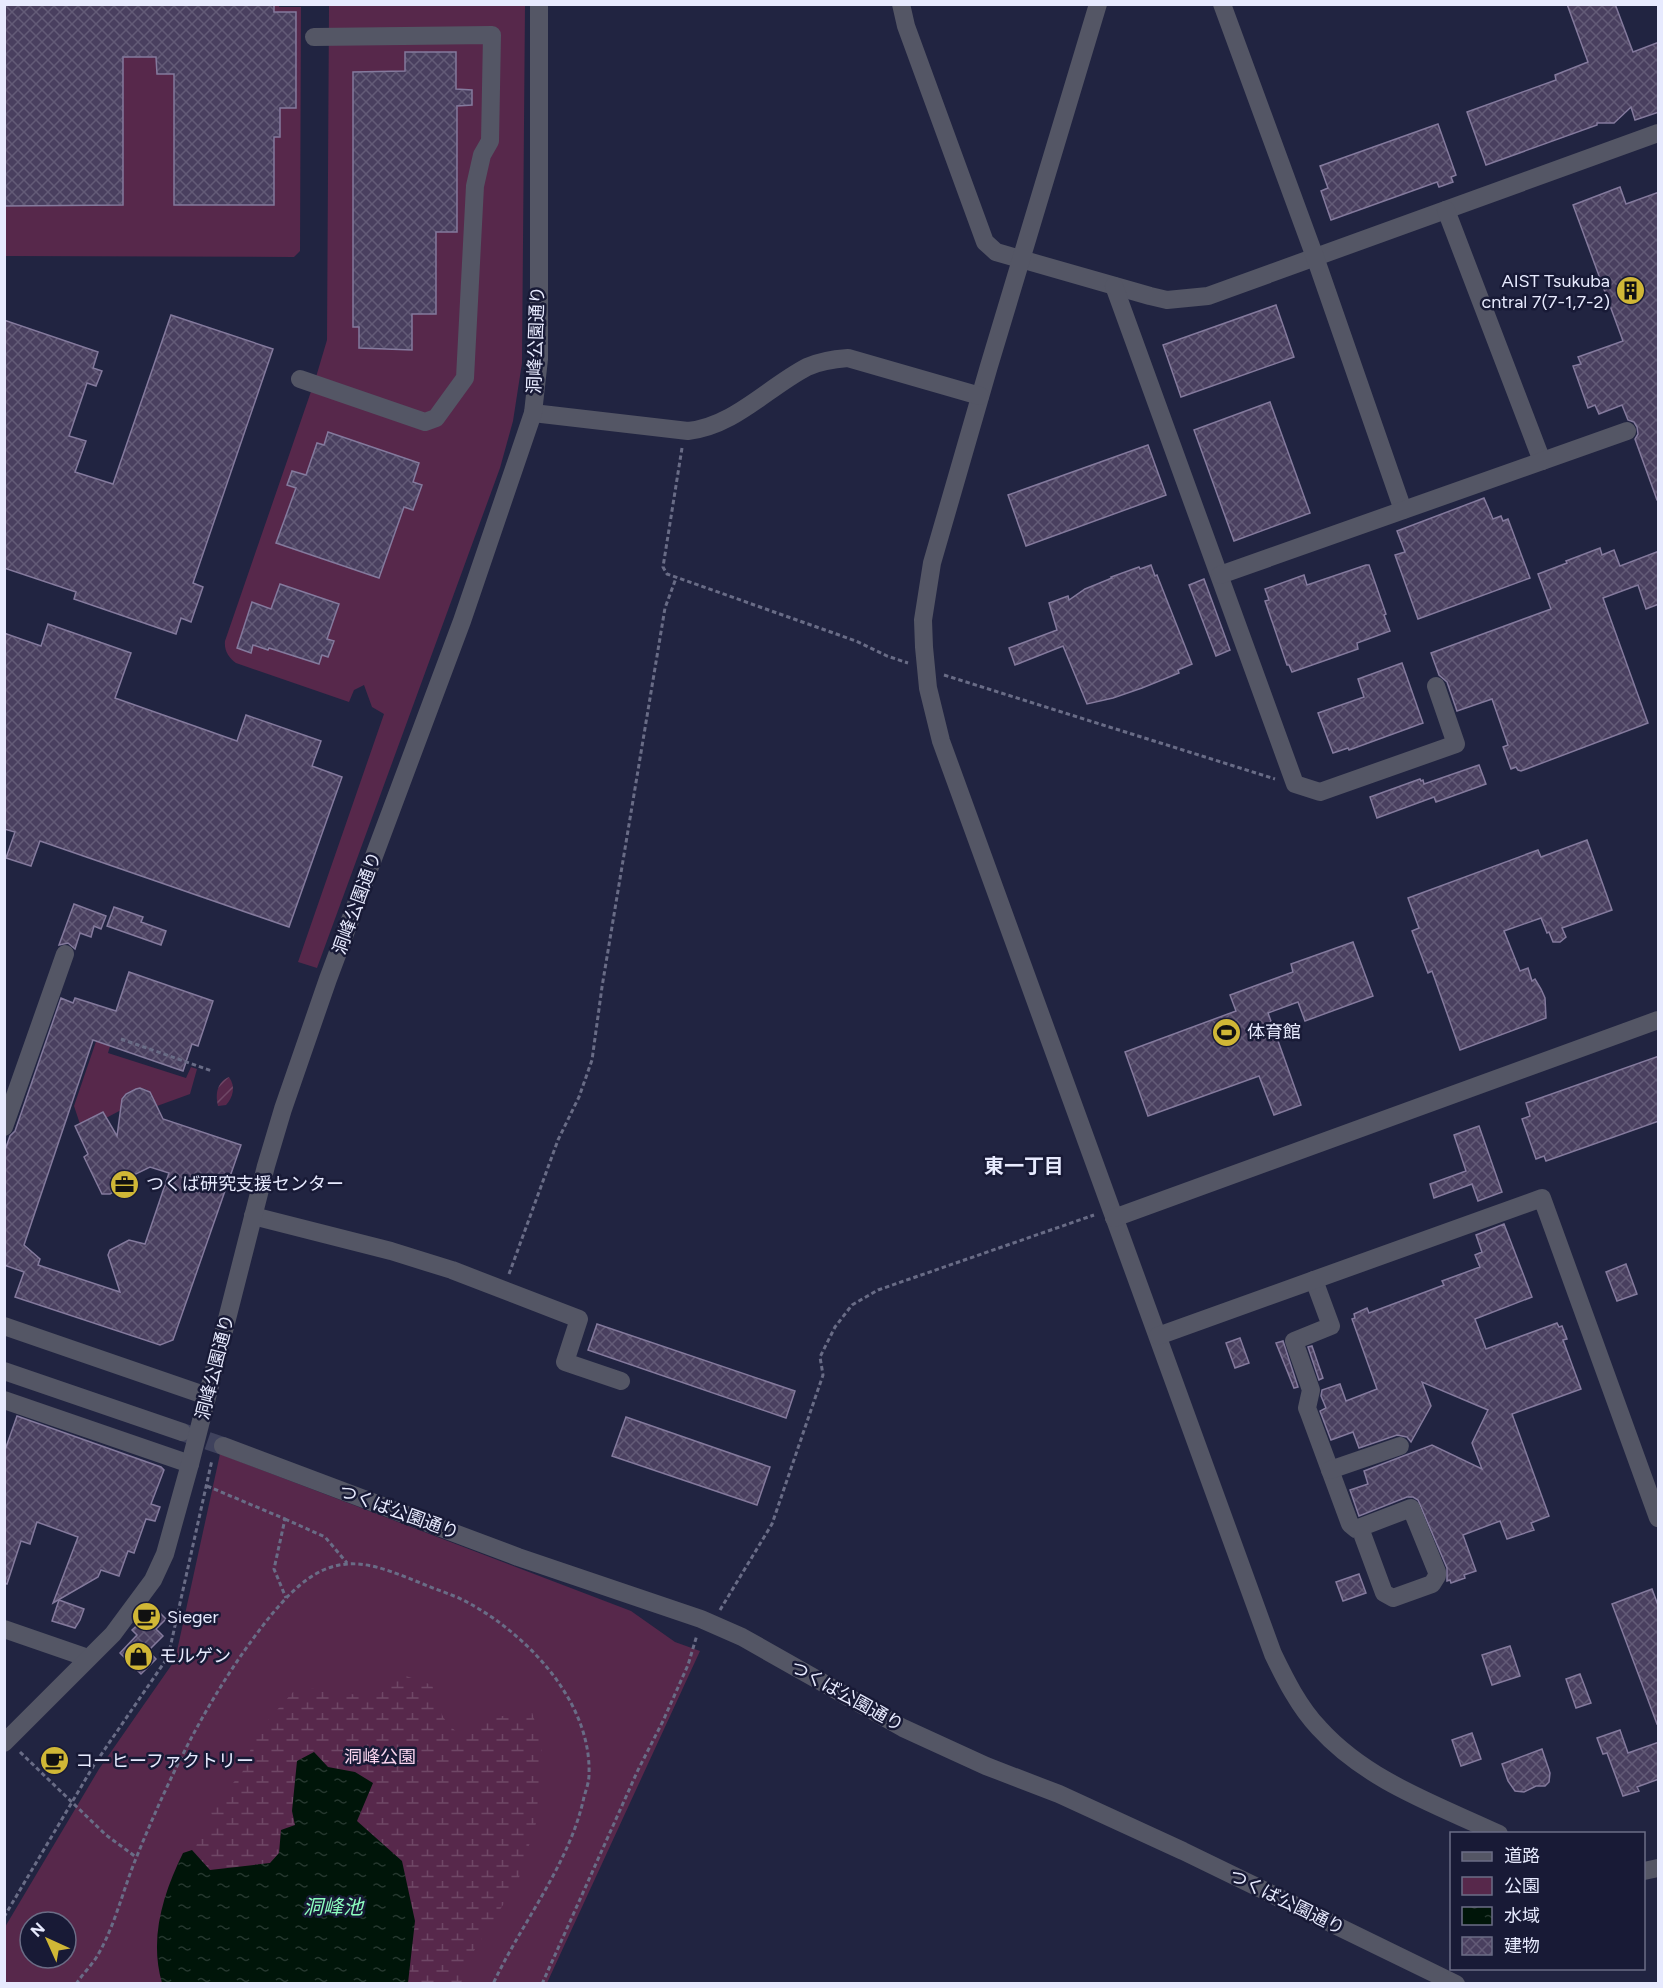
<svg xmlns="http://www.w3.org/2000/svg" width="1663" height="1988" viewBox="0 0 1663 1988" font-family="Figtree,'Noto Sans JP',sans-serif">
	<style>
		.green { fill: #57284b; fill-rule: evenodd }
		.wetland { fill: url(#wetland-marsh) }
		.garden { fill: url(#garden-furrows) }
		.water { fill: url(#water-ripples) }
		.building { fill: url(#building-cross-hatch); stroke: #847a9d; stroke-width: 1.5 }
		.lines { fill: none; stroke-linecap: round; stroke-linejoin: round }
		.minor-tunnel { stroke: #3f425d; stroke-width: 18; stroke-dasharray: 18 9; stroke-linecap: butt }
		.path { stroke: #696c86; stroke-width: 3; stroke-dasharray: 4.5 3; stroke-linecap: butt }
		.minor { stroke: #545665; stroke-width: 18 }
		.labels { text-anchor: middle; stroke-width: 5; stroke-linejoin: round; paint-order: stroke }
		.poi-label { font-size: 18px; fill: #e7eafe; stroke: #181a36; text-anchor: start }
		.street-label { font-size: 18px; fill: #e7eafe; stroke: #181a36 }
		.park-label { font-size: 18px; fill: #fad4ee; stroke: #181a36 }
		.neighbourhood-label { font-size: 20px; font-weight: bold; fill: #e7eafe; stroke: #181a36 }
		.water-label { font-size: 20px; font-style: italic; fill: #8cfebf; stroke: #181a36 }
	</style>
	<defs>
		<pattern id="wetland-marsh" width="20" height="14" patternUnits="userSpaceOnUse" patternTransform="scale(1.5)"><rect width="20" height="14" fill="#57284b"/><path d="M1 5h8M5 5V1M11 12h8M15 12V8" fill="none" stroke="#6f4766"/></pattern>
		<pattern id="garden-furrows" width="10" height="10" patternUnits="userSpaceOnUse" patternTransform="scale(1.5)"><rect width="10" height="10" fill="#57284b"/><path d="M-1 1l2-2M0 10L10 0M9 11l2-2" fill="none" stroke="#6f4766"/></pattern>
		<pattern id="water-ripples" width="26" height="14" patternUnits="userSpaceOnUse" patternTransform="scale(1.5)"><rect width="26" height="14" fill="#001509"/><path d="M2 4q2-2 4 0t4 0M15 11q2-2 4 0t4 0" fill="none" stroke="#25372e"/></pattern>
		<pattern id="building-cross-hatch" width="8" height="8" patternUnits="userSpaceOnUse" patternTransform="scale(1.5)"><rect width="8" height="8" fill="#493f5f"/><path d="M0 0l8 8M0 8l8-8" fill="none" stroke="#635b77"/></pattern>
	</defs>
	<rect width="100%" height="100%" fill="#212441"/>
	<!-- green -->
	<g class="green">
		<path d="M279 4V7H301L300 251 294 257 5 256V5Z"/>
		<path d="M329 5H525L522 363 513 421 500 468 317 968 298 962 384 714 372 707 364 685 354 690 349 702 236 663C229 658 224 651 225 641L316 377 327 340Z"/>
		<path d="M104 1018 117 1022 108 1053 186 1078 191 1067 197 1069 190 1094 157 1106C154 1101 152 1093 147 1090 140 1086 125 1091 122 1099 121 1103 123 1106 123 1109L106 1118 103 1112 80 1124 74 1106Z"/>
		<path d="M220 1454 631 1611 675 1642 700 1651 547 1983 5 1984V1927L99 1769 175 1660ZM30 1922H66V1958H30Z"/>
	</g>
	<!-- wetland -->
	<path class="wetland" d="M403 1675 432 1685C439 1708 441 1724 465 1737L481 1719 532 1712 542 1745 536 1823 518 1881 472 1954 461 1983H408L415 1921 402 1861 357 1821 373 1783 355 1772 328 1767 292 1811 295 1825 281 1830 279 1853 270 1864 209 1870 192 1850 215 1822 210 1811 243 1771 252 1745 269 1719 293 1692 316 1688 375 1698Z"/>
	<!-- garden -->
	<path class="garden" d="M229 1077C236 1087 233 1097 226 1105L218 1106C215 1094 217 1082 229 1077Z"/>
	<!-- water -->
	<path class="water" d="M314 1752 328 1767 355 1772 373 1783 357 1821 402 1861 415 1921 408 1983H162C149 1938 163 1894 183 1853L192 1850 210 1870 270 1863 279 1853 281 1830 295 1825 292 1811 297 1761Z"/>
	<!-- building -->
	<g class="building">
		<path d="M4 4H274V12H296V108H280V137H274V205H174V74H157L156 57H123V205L4 206Z"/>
		<path d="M1567 4H1615L1633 52 1659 42V112L1635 120 1631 107 1614 123H1597V125L1486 165 1467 112 1556 80 1555 75 1588 62Z"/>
		<path d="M405 52H456V89L472 90V105L457 106V232H436V314H412V350L359 348V327H353V72L405 71Z"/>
		<path d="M1438 124 1456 175 1451 177 1453 182 1439 187 1437 182 1331 220 1321 191 1328 188 1320 166Z"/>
		<path d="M1620 187 1626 204 1659 192V500H1657L1635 439 1638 434 1637 427 1634 422 1628 420 1622 405 1599 414 1595 405 1588 408 1573 366 1581 364 1578 357 1623 341 1573 205Z"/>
		<path d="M1276 305 1294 357 1181 397 1163 345Z"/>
		<path d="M171 315 273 349 193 583 203 587 191 622 181 618 176 634 74 599 76 592 4 568V320L98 352 93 368 102 371 96 386 87 383 69 436 86 441 75 472 113 484Z"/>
		<path d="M1270 402 1310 513 1234 541 1194 430Z"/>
		<path d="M328 432 419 463 413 482 422 485 413 510 404 507 379 578 276 543 296 488 287 485 292 471 306 475 317 443 324 445Z"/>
		<path d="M1148 445 1166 495 1026 546 1008 495Z"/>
		<path d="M1484 498 1493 519 1501 516 1503 521 1508 519 1530 578 1418 619 1395 555 1405 552 1397 531Z"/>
		<path d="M1600 548 1602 555 1614 550 1620 566 1659 551V604L1646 609 1638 585 1603 598 1648 723 1521 771 1518 770 1516 767 1511 769 1503 747 1508 745 1492 699 1457 711 1447 682 1439 675 1431 653 1551 609 1538 574 1567 563 1566 561Z"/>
		<path d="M1151 565 1155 576 1157 575 1192 664 1178 670 1179 673 1142 688 1113 698 1087 704 1063 646 1015 665 1009 648 1057 630 1049 603 1068 596 1069 600 1085 589 1112 578 1111 577 1139 567 1140 569Z"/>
		<path d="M1366 565H1369L1386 614 1384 615 1390 631 1357 643 1358 649 1292 672 1289 665H1287L1265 601 1269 600 1265 589 1304 575 1307 585Z"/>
		<path d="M1204 579 1230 650 1216 656 1189 585Z"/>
		<path d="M280 584 339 604 327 639 334 641 328 657 322 655 319 664 269 648 268 650 253 645 251 653 237 648 252 602 271 609Z"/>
		<path d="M48 624 131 653 115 698 237 741 246 715 321 741 312 766 342 777 289 927 40 841 31 866 6 858 15 832 4 829V633L41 646Z"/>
		<path d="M1402 663 1423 723 1349 750 1348 748 1333 753 1318 713 1364 697 1358 679Z"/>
		<path d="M1479 765 1486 784 1436 802 1434 797 1377 818 1370 797 1420 779 1421 781 1423 780 1424 784Z"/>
		<path d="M1587 840 1612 910 1562 928 1566 937 1560 942H1553L1549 932 1547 933 1541 918 1504 931 1520 971 1528 968 1532 981 1535 979 1541 989 1545 998 1546 1018 1460 1050 1432 971 1428 973 1412 931 1419 928 1408 898 1538 850 1541 857Z"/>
		<path d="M74 904 106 916 101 929 94 926 91 937 80 933 75 949 68 943 59 945Z"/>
		<path d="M114 907 143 917 141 922 166 931 161 945 107 926Z"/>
		<path d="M1353 942 1373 996 1305 1021 1298 1002 1268 1013 1301 1105 1274 1115 1259 1076 1148 1116 1125 1052 1236 1011 1230 995 1293 972 1291 964Z"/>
		<path d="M129 972 213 1001 198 1046 192 1044 183 1071 93 1040 24 1245 40 1259 38 1265 120 1292 108 1255 110 1250 129 1240 145 1244 169 1173 150 1167 119 1182 115 1191 110 1194H102L84 1157 88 1154 75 1126 103 1112 117 1136 122 1099 126 1094 136 1089 140 1088 150 1092 163 1119 241 1145 173 1340 160 1345 15 1297 24 1272 4 1265V1153L10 1136 15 1131 61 998 73 1003 75 998 116 1011Z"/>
		<path d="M1659 1056V1121L1546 1161 1544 1156 1536 1159 1522 1119 1530 1116 1526 1103Z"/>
		<path d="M1479 1126 1502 1192 1478 1201 1472 1184 1434 1198 1430 1184 1466 1171 1454 1135Z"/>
		<path d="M1504 1224 1532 1297 1475 1319 1486 1349 1557 1323 1559 1327 1562 1326 1567 1339 1563 1340 1581 1389 1512 1414 1549 1516 1531 1523 1534 1530 1507 1539 1500 1521 1463 1535 1476 1571 1464 1575 1465 1578 1451 1583 1450 1580 1447 1581V1568L1418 1500 1413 1497H1407L1359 1516 1350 1490 1368 1484 1364 1471 1432 1445 1482 1469 1472 1443 1488 1410 1422 1382 1431 1406 1411 1442 1407 1437 1397 1435 1359 1448 1353 1432 1331 1440 1320 1411 1326 1408 1321 1396 1322 1390 1340 1384 1346 1401 1377 1389 1352 1319 1355 1318 1354 1314 1367 1308 1369 1313 1444 1285 1442 1281 1480 1267 1475 1255 1482 1252 1476 1235Z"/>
		<path d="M1626 1264 1637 1294 1617 1301 1606 1272Z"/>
		<path d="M597 1324 795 1391 786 1418 588 1350Z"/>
		<path d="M1240 1338 1249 1363 1235 1368 1226 1343Z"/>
		<path d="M1283 1341 1298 1387 1294 1388 1276 1343Z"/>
		<path d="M1312 1346 1323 1378 1319 1380 1308 1347Z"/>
		<path d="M17 1416 161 1467 164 1470 151 1504 160 1507 155 1521 146 1519 134 1553 128 1551 119 1576 101 1570 98 1577 53 1603 78 1537 37 1522 30 1544 21 1541 7 1584 4 1583V1453Z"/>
		<path d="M626 1417 770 1467 757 1505 612 1456Z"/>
		<path d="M1359 1574 1366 1593 1343 1601 1336 1582Z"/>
		<path d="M1652 1589 1659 1608V1723L1657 1724 1612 1604Z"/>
		<path d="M59 1600 84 1609 80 1620 75 1628 52 1621Z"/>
		<path d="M152 1605 166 1619 156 1629 163 1636 148 1651 156 1659 141 1674 120 1653 137 1635 132 1630 143 1620 140 1617Z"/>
		<path d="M1510 1646 1520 1676 1492 1685 1482 1655Z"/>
		<path d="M1580 1674 1591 1703 1576 1708 1566 1679Z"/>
		<path d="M1620 1730 1628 1753 1659 1742V1779L1637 1787 1639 1791 1623 1796 1607 1753 1603 1754 1597 1738Z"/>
		<path d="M1472 1733 1481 1759 1461 1766 1452 1740Z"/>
		<path d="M1542 1749 1550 1773 1549 1782 1545 1786H1536L1524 1792 1515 1791 1508 1781 1502 1764Z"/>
	</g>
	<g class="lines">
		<!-- minor-tunnel -->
		<path class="minor-tunnel" d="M182 1432 223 1446"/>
		<!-- path -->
		<g class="path">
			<path d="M682 448 663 567 667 574 856 641 887 656 908 663"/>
			<path d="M944 675 1275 779"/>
			<path d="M121 1039 212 1071"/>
			<path d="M509 1274 558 1140 579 1097 592 1060 602 987 665 608 676 578"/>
			<path d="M207 1486 285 1519 274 1569 286 1598"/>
			<path d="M285 1519 325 1537 347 1563"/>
			<path d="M720 1610 772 1524 823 1375 820 1357 835 1327 852 1305 878 1290 1094 1215"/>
			<path d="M20 1752 106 1835 136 1857"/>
			<path d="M4 1917 94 1765 168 1657 212 1460"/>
			<path d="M76 1984C82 1975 90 1967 96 1958 115 1927 123 1889 137 1856 167 1782 201 1712 247 1647 263 1625 279 1603 300 1585 343 1549 378 1566 423 1584 435 1589 447 1593 459 1598 523 1629 592 1700 589 1775 589 1782 586 1790 584 1797 570 1863 522 1922 493 1984"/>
			<path d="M542 1984 638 1770 663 1721 688 1665 697 1635"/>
		</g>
		<!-- minor -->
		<g class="minor">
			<path d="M901 4 906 26 985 242 996 252 1150 296 1167 300 1208 296 1658 133"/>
			<path d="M1098 4 989 366 932 563 923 620 924 647 928 688 941 741 1273 1654C1285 1679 1299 1707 1319 1728 1367 1781 1435 1804 1499 1834"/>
			<path d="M1222 4 1315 257 1403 510"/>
			<path d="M1446 210 1542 461"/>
			<path d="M1114 286 1295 784 1320 792 1456 744 1436 686"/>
			<path d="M300 379 425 422 436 418 465 378 475 186 482 155 490 141 492 35 314 37"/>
			<path d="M533 413 688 431C734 426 767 388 807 367 820 361 834 359 848 358L980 396"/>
			<path d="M1220 575 1627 431"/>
			<path d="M4 1127 65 954"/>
			<path d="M253 1216 391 1251 452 1270 579 1319 565 1362 621 1381"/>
			<path d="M1114 1218 1658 1020"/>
			<path d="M1314 1280 1331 1326 1294 1341 1311 1390 1307 1408 1309 1413 1350 1524 1356 1529 1411 1508 1437 1572V1576L1432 1584 1393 1598 1384 1593 1360 1528"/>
			<path d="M4 1326 207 1396"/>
			<path d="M1158 1336 1542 1198 1658 1518"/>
			<path d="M4 1371 182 1432"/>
			<path d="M4 1400 190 1464"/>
			<path d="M223 1446 518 1557 701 1619 742 1637 903 1728 986 1766 1059 1794 1183 1851 1456 1984"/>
			<path d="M1330 1470 1400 1446"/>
			<path d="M4 1629 88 1658"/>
			<path d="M4 1743 113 1634 153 1580 165 1554 190 1464 266 1166 283 1109 328 979 462 621 533 413 539 359V4"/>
			<path d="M1644 1871 1658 1868"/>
		</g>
	</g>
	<!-- icons -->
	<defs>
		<symbol id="building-disc" viewBox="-11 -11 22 22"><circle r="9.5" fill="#d0b736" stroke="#181a36"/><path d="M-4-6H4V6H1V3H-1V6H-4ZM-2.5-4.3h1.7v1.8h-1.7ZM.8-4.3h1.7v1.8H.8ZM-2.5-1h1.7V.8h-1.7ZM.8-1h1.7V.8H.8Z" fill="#111"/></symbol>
		<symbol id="stadium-disc" viewBox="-11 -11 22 22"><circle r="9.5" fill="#d0b736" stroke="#181a36"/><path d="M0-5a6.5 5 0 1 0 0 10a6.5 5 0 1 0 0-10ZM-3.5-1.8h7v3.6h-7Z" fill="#111"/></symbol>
		<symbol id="office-disc" viewBox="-11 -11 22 22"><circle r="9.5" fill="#d0b736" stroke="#181a36"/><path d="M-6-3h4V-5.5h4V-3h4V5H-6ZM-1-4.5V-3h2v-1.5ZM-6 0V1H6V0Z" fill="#111"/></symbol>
		<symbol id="cafe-disc" viewBox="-11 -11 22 22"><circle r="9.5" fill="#d0b736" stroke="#181a36"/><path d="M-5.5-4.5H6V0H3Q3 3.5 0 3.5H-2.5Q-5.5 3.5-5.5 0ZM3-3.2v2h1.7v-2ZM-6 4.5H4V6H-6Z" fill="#111"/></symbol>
		<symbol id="shop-disc" viewBox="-11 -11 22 22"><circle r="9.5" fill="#d0b736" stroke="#181a36"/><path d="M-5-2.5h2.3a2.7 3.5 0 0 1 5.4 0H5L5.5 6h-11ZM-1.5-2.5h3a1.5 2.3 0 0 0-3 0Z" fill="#111"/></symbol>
	</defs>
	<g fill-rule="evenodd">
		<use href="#building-disc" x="1614" y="274" width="33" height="33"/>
		<use href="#stadium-disc" x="1210" y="1016" width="33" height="33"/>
		<use href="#office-disc" x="108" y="1168" width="33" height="33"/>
		<use href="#cafe-disc" x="130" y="1600" width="33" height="33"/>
		<use href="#shop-disc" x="122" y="1640" width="33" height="33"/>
		<use href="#cafe-disc" x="38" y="1744" width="33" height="33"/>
	</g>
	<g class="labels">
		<!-- poi labels -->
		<g class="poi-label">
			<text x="1610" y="287" text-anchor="end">AIST Tsukuba<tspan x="1610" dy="21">cntral 7(7-1,7-2)</tspan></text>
			<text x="1247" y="1038">体育館</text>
			<text x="146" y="1190">つくば研究支援センター</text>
			<text x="167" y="1623">Sieger</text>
			<text x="159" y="1662">モルゲン</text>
			<text x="75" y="1767">コーヒーファクトリー</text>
		</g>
		<!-- street labels -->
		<g class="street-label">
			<text transform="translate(536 340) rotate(-88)" y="6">洞峰公園通り</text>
			<text transform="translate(357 903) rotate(-70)" y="6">洞峰公園通り</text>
			<text transform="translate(215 1367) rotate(-76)" y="6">洞峰公園通り</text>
			<text transform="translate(399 1512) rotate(20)" y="6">つくば公園通り</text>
			<text transform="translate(847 1696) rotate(29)" y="6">つくば公園通り</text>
			<text transform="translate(1287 1902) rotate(26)" y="6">つくば公園通り</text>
		</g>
		<!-- park labels -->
		<g class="park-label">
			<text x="380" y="1763">洞峰公園</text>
		</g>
		<!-- neighbourhood labels -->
		<g class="neighbourhood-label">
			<text x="1024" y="1173">東一丁目</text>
		</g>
		<!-- water labels -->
		<g class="water-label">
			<text x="333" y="1914">洞峰池</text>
		</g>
	</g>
	<!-- border -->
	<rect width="1663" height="1988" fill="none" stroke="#e7eafe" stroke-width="12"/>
	<!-- legend -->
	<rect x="1450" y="1832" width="195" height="138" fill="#181a36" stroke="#6b6d86" stroke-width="1.5"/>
	<rect x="1462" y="1852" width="30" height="9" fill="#545665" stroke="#6b6d86" stroke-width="1.5"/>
	<text x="1504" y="1862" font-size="18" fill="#e7eafe">道路</text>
	<rect x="1462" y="1877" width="30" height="18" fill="#57284b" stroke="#6b6d86" stroke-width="1.5"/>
	<text x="1504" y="1892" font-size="18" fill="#e7eafe">公園</text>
	<rect x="1462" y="1907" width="30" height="18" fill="url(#water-ripples)" stroke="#6b6d86" stroke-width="1.5"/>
	<text x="1504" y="1922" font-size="18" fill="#e7eafe">水域</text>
	<rect x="1462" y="1937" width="30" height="18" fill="url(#building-cross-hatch)" stroke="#6b6d86" stroke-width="1.5"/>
	<text x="1504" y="1952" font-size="18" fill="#e7eafe">建物</text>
	<!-- north arrow -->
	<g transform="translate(48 1940) rotate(315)"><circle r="28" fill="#181a36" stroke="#6b6d86" stroke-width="1.5"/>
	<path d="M0-4.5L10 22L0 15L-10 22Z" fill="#d0b736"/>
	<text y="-9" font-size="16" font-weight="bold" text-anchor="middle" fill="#e7eafe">N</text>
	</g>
</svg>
